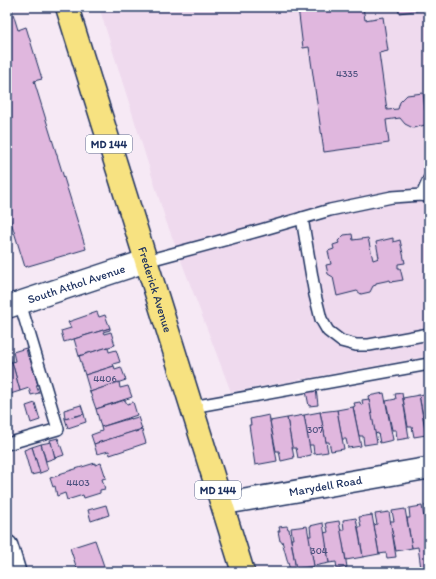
<svg xmlns="http://www.w3.org/2000/svg" width="436" height="579" viewBox="0 0 436 579" font-family="Itim,sans-serif">
	<style>
		.built { fill: #efdaee }
		.building { fill: #e0b7de; stroke: #1b2f5e }
		.lines { fill: none; stroke-linecap: round; stroke-linejoin: round }
		.service-casing { stroke: #1b2f5e; stroke-width: 14 }
		.minor-casing { stroke: #1b2f5e; stroke-width: 24 }
		.tertiary-casing { stroke: #1b2f5e; stroke-width: 25 }
		.primary-casing { stroke: #1b2f5e; stroke-width: 25 }
		.service { stroke: #fff; stroke-width: 11 }
		.minor { stroke: #fff; stroke-width: 21 }
		.tertiary { stroke: #fff; stroke-width: 22 }
		.primary { stroke: #f7e281; stroke-width: 22 }
		.labels { text-anchor: middle; stroke-width: 3.5; stroke-linejoin: round; paint-order: stroke }
		.number-label { font-size: 10px; fill: #4c517e }
		.shield { fill: #fff; stroke: #5f6d8e; stroke-width: 1 }
		.shield-label { font-size: 11px; font-weight: bold; fill: #1b2f5e }
		.street-label { font-size: 12px; fill: #1b2f5e; stroke: #fff }
	</style>
	<rect width="100%" height="100%" fill="#f6e9f5"/>
	<filter id="ink" filterUnits="userSpaceOnUse"><feTurbulence type="fractalNoise" baseFrequency=".025" numOctaves="2"/><feDisplacementMap in="SourceGraphic" scale="8" xChannelSelector="R" yChannelSelector="G"/><feConvolveMatrix kernelMatrix="1 2 1 2 8 2 1 2 1" color-interpolation-filters="sRGB"/></filter>
	<g filter="url(#ink)">
		<!-- built -->
		<path class="built" d="M99 7H429V356L231 392 166 221Z"/>
		<!-- building -->
		<g class="building">
			<path d="M7 7H11L18 30 26 27 42 79 34 81 86 249 25 267 7 209Z"/>
			<path d="M298 7H363L365 20 383 17 388 51 379 53 387 110 398 109 400 102 407 95 423 93 425 110H429V124L413 128 405 124 400 118 386 120 389 143 324 152 309 47 303 48Z"/>
			<path d="M398 7H429V9L399 13Z"/>
			<path d="M352 234 353 240 368 238 373 260 379 258 376 242 393 238V242L400 240 405 263 398 264V268H400L403 280 391 282 390 280 376 283V285L373 286 370 292 361 294 357 291 337 296 333 277 328 274 326 265 331 264 328 251 334 249 333 245 339 243 338 241 344 235Z"/>
			<path d="M97 312 99 317 105 315 110 328 64 342 61 331 71 328 68 322Z"/>
			<path d="M110 328V330L103 332 104 334 111 332 115 345 79 356 74 339Z"/>
			<path d="M108 347 109 352 116 350 120 362 113 364 114 366 85 375 79 356Z"/>
			<path d="M26 348 28 357 29 356 38 385H36L39 393 31 395 29 388 20 391 12 362 15 361 13 352Z"/>
			<path d="M7 355H9L11 362H12L20 391 7 395Z"/>
			<path d="M114 366 115 369 121 367 126 380 90 392 85 375Z"/>
			<path d="M119 382 120 388 128 386 132 397 96 409 90 392Z"/>
			<path d="M316 389 318 405 309 406 306 391Z"/>
			<path d="M384 393 393 440 380 443 378 433 375 434 368 396Z"/>
			<path d="M402 393 409 438 397 440 396 430H392L386 401 396 399 395 394Z"/>
			<path d="M429 393V425V424L425 425 419 395Z"/>
			<path d="M419 395 426 435 414 437 412 427H408L403 398Z"/>
			<path d="M369 399 377 443 364 445 363 436H359L353 407 355 406 354 403 360 402 361 405H363L362 400Z"/>
			<path d="M125 400 127 404 133 402 137 415 101 427 96 409Z"/>
			<path d="M35 403 40 420 31 423 26 406Z"/>
			<path d="M81 405 84 414 65 419 64 410Z"/>
			<path d="M353 407 361 446 348 448 346 439H342L337 410Z"/>
			<path d="M337 410 344 449 331 451 329 442H326L320 412Z"/>
			<path d="M320 412 328 452 314 454 313 445H309L304 415Z"/>
			<path d="M84 414 86 422 68 428 65 419Z"/>
			<path d="M269 415 277 461 255 465 249 425H251L250 419Z"/>
			<path d="M304 415 311 455 298 458 296 448H292L287 418Z"/>
			<path d="M138 417 142 429 94 444 91 435 102 431 101 427 131 418V419Z"/>
			<path d="M287 418 294 458 281 461 279 451H276L270 421Z"/>
			<path d="M142 430 146 443 110 455 109 451 97 454 94 444 135 431V432Z"/>
			<path d="M58 438 64 455 55 458 50 440Z"/>
			<path d="M51 442 55 458 46 461 41 444Z"/>
			<path d="M41 444 48 470 40 473 32 447Z"/>
			<path d="M32 447 40 473 31 475 24 450Z"/>
			<path d="M95 463V465L101 463 106 478 102 479 105 489 100 490V493L84 498 83 495 67 500 65 493 57 496 55 486 53 487 50 478 60 475 59 474Z"/>
			<path d="M106 505 109 515 91 521 88 510Z"/>
			<path d="M425 505H429V545L423 516 427 515Z"/>
			<path d="M422 506 429 545V566L421 568 418 547 412 548 407 518H410L409 508Z"/>
			<path d="M405 509 412 548 396 551 390 521H394L392 511Z"/>
			<path d="M389 512 396 557 387 558 386 553 379 554 374 525 377 524 375 514Z"/>
			<path d="M372 515 379 554 363 557 358 527H361L359 517Z"/>
			<path d="M356 518 363 557 346 560 340 530H344L343 520Z"/>
			<path d="M339 521 347 567 337 569 336 562 329 563 324 533 328 532 326 523Z"/>
			<path d="M323 523 329 563 314 566 308 536H311L310 526Z"/>
			<path d="M287 526 288 529H289L296 569 290 570 282 541H280L278 531H280L279 527Z"/>
			<path d="M307 526 314 566 296 569 291 539H293L291 528Z"/>
			<path d="M95 540 106 572H78L70 548Z"/>
		</g>
		<g class="lines">
			<defs>
				<g id="service">
					<path d="M422 195 429 179"/>
					<path d="M302 218 315 295 321 319 328 331 341 341 356 345H369L429 334"/>
					<path d="M146 261 261 230 330 210 392 197 422 195 429 197"/>
					<path d="M192 407 429 364"/>
					<path d="M7 444 58 429 20 303"/>
				</g>
				<g id="minor">
					<path id="s1" d="M222 504 429 468"/>
					<path d="M7 546 15 572"/>
				</g>
				<g id="tertiary">
					<path id="s2" d="M7 307 146 261"/>
				</g>
				<g id="primary">
					<path id="s3" d="M67 7 243 572"/>
				</g>
			</defs>
			<!-- service casing -->
			<use href="#service" class="service-casing"/>
			<!-- minor casing -->
			<use href="#minor" class="minor-casing"/>
			<!-- tertiary casing -->
			<use href="#tertiary" class="tertiary-casing"/>
			<!-- primary casing -->
			<use href="#primary" class="primary-casing"/>
			<!-- service -->
			<use href="#service" class="service"/>
			<!-- minor -->
			<use href="#minor" class="minor"/>
			<!-- tertiary -->
			<use href="#tertiary" class="tertiary"/>
			<!-- primary -->
			<use href="#primary" class="primary"/>
		</g>
	</g>
	<g class="labels">
		<!-- number labels -->
		<g class="number-label">
			<text x="347" y="77">4335</text>
			<text x="105" y="382">4406</text>
			<text x="315" y="433">307</text>
			<text x="78" y="486">4403</text>
			<text x="319" y="554">304</text>
		</g>
		<!-- shield labels -->
		<g class="shield">
			<rect x="86" y="135" width="46" height="18" rx="3"/>
			<rect x="195" y="481" width="46" height="18" rx="3"/>
		</g>
		<g class="shield-label">
			<text x="109" y="148">MD 144</text>
			<text x="218" y="494">MD 144</text>
		</g>
		<!-- street labels -->
		<g class="street-label">
			<text dy="4" stroke="none"><textPath href="#s2" startOffset="73">South Athol Avenue</textPath></text>
			<text dy="4" stroke="none"><textPath href="#s3" startOffset="296">Frederick Avenue</textPath></text>
			<text dy="4" stroke="none"><textPath href="#s1" startOffset="105">Marydell Road</textPath></text>
		</g>
	</g>
	<!-- margin -->
	<rect width="436" height="579" fill="none" stroke="#fff" stroke-width="24"/>
	<rect x="12" y="12" width="412" height="555" fill="none" stroke="#1b2f5e" stroke-width="1.5" filter="url(#ink)"/>
</svg>
